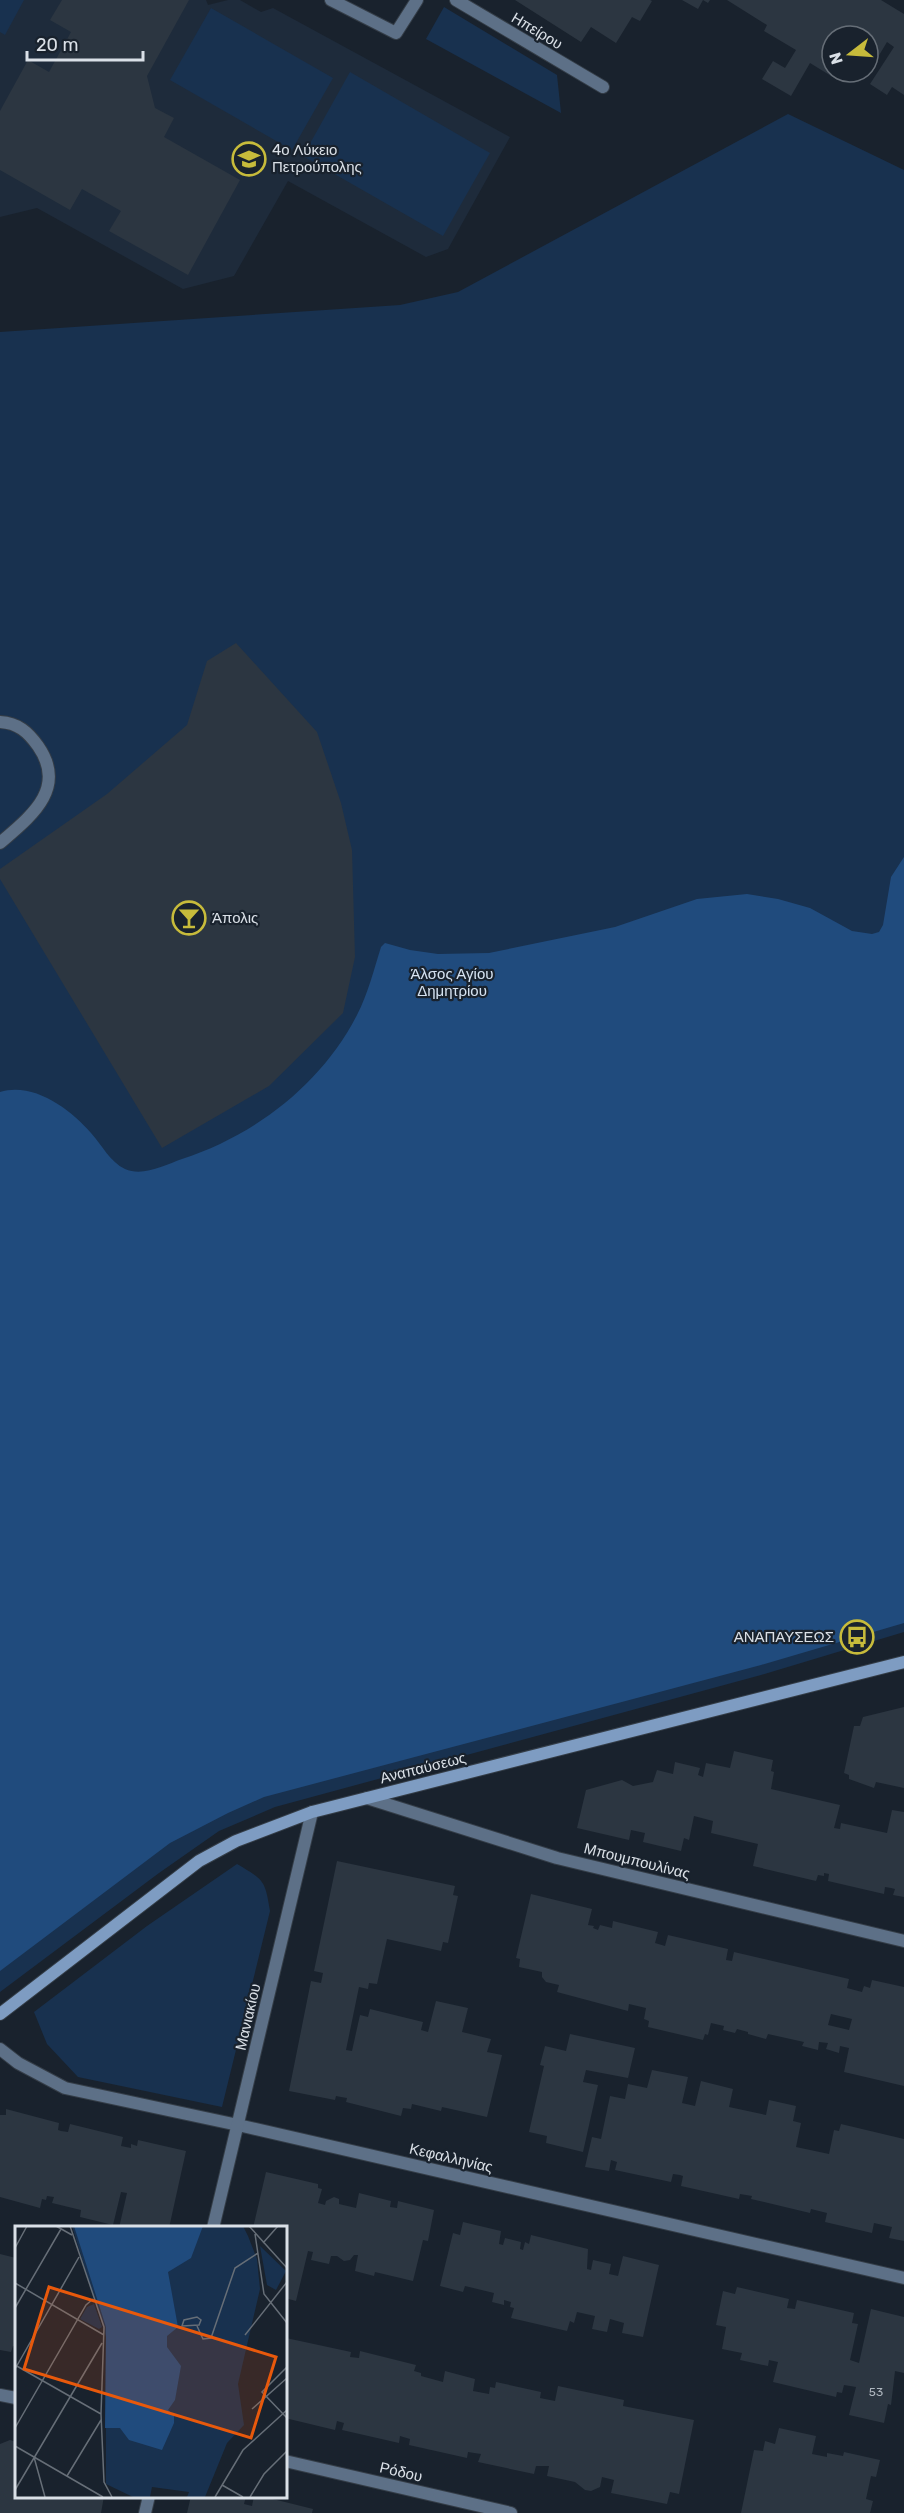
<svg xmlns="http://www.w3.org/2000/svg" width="904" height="2513" font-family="Rubik,sans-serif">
	<rect width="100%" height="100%" fill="#19222d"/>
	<path fill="#1e2b3b" d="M 0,0 L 206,0 L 208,5 L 228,0 L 240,0 L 261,12 L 273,8 L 510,137 L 448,249 L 426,257 L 288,181 L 234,276 L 183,289 L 37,208 L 0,217 Z"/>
	<g fill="#18314f">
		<path d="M 0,0 L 24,0 L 5,35 L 0,32 Z"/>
		<path d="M 444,7 L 557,75 L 561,113 L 426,39 Z"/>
		<path d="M 211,8 L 333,78 L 292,150 L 170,80 Z"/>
		<path d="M 350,72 L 490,153 L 443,236 L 303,156 Z"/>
		<path d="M 788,114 L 904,170 L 904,1632 L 761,1675 L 275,1807 L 219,1831 L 159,1873 L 0,1992 L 0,332 L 400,305 L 458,292 Z"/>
		<path d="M 237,1864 C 264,1880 265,1880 270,1911 L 222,2107 L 78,2077 L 47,2044 L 34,2012 L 147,1926 Z"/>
	</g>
	<path fill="#204b7d" d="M 904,857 L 904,1623 L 761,1665 L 264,1797 L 228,1813 L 170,1843 L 0,1971 L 0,1092 C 34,1082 70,1109 91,1133 C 102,1145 110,1162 125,1169 C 143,1177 165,1165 182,1159 C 255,1135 321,1085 357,1015 C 368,994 374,969 381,947 L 385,943 L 410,950 L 438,954 L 489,953 L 615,927 L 697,899 L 747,894 L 778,899 L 810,908 L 852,931 L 872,934 L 879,932 L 883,925 L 891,877 Z"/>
	<g fill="#2c3641" fill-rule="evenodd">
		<path d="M 62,0 L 189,0 L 147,76 L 155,108 L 174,118 L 164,137 L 240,180 L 188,275 L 109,231 L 121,211 L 82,189 L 70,210 L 0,170 L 0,111 L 28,60 L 49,72 L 71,32 L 50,20 Z"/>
		<path d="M 515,0 L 650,0 L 652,1 L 640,21 L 632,17 L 616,43 L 591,27 L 581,42 Z"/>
		<path d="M 682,0 L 710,0 L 708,3 L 703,0 L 698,9 Z"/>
		<path d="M 727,0 L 881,0 L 904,14 L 904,95 L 892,87 L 887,95 L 870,84 L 894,47 L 887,42 L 878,57 L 872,53 L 868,59 L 868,36 L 832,36 L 832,72 L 841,72 L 836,79 L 810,63 L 791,96 L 762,79 L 773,61 L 785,68 L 796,50 L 764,31 L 767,25 Z"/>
		<path d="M 236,643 L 317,732 L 341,803 L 352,850 L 355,957 L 343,1013 L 269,1086 L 162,1148 L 0,879 L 0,869 L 107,794 L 187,725 L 207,661 Z"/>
		<path d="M 904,1707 L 904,1788 L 876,1782 L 874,1788 L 849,1779 L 849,1775 L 844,1773 L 854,1726 L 860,1726 L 863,1717 Z"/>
		<path d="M 734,1751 L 773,1760 L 771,1771 L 774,1772 L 771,1789 L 840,1805 L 834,1828 L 840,1829 L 841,1823 L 887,1833 L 892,1810 L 904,1812 L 904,1897 L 893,1895 L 895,1889 L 891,1888 L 885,1887 L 884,1894 L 828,1881 L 829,1874 L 824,1873 L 824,1876 L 818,1875 L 816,1881 L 753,1866 L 758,1844 L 711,1833 L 713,1821 L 694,1816 L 689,1840 L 684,1838 L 681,1851 L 643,1842 L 645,1833 L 631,1830 L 629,1840 L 577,1828 L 586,1790 L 622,1780 L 633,1786 L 653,1782 L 657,1770 L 673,1774 L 675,1762 L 700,1768 L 698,1775 L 703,1777 L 706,1763 L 730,1768 Z"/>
		<path d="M 337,1861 L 455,1886 L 453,1895 L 458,1896 L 448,1943 L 443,1942 L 441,1951 L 387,1939 L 377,1984 L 369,1983 L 368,1989 L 359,1987 L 346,2050 L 352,2051 L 360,2015 L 368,2017 L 370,2009 L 423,2022 L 421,2030 L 428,2032 L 436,2001 L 468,2008 L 462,2032 L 491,2039 L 487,2052 L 502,2055 L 487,2117 L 442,2107 L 441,2111 L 412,2104 L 411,2109 L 403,2108 L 401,2116 L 346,2102 L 347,2098 L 341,2097 L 336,2096 L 335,2100 L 289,2091 L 311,1981 L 321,1983 L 323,1973 L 314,1971 Z"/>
		<path d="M 531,1894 L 592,1909 L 588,1925 L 594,1926 L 593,1928 L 598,1930 L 600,1925 L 612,1928 L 613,1921 L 658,1932 L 655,1943 L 665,1946 L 668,1935 L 728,1949 L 726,1960 L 732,1961 L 734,1952 L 849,1979 L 847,1988 L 862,1992 L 864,1986 L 870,1988 L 872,1980 L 904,1987 L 904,2086 L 844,2072 L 849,2048 L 840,2046 L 839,2053 L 826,2049 L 828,2043 L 819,2042 L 818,2050 L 802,2046 L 804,2042 L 768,2034 L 766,2039 L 748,2034 L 748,2032 L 737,2029 L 735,2033 L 723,2030 L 724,2026 L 711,2023 L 708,2035 L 705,2034 L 703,2040 L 648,2027 L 649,2021 L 644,2019 L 646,2008 L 629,2004 L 628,2011 L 557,1992 L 559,1985 L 546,1982 L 542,1977 L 542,1972 L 519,1967 L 520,1959 L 516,1958 ZM 831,2014 L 852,2019 L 849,2030 L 828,2025 Z"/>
		<path d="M 570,2034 L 635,2048 L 628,2078 L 586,2070 L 583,2082 L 598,2085 L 583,2152 L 546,2143 L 547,2136 L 529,2132 L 544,2066 L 540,2065 L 545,2046 L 566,2051 Z"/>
		<path d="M 652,2070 L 688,2077 L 682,2103 L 695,2106 L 701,2081 L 733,2089 L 729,2107 L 766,2115 L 769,2100 L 796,2106 L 793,2121 L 801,2123 L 796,2147 L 829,2154 L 834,2130 L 839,2131 L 841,2124 L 904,2139 L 904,2241 L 889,2238 L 892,2227 L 874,2223 L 872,2233 L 825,2222 L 827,2213 L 811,2209 L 810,2213 L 751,2199 L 752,2196 L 740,2194 L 739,2199 L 681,2186 L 683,2176 L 680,2175 L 673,2174 L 671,2182 L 615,2170 L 617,2162 L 611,2160 L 609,2171 L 585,2167 L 592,2137 L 601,2139 L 610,2096 L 625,2099 L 628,2084 L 647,2088 Z"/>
		<path d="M 6,2109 L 59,2123 L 58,2130 L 61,2131 L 68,2132 L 70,2124 L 123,2137 L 121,2146 L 131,2148 L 131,2144 L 137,2146 L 138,2140 L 186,2151 L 169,2228 L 119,2228 L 127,2193 L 121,2192 L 113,2225 L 80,2217 L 81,2210 L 52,2203 L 54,2197 L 47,2196 L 46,2200 L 42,2199 L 40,2208 L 0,2197 L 0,2115 L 6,2115 Z"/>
		<path d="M 266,2172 L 318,2184 L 318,2188 L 322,2189 L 318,2203 L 325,2205 L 326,2201 L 334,2197 L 339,2199 L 339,2204 L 356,2208 L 359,2193 L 391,2201 L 390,2207 L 397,2208 L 398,2201 L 434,2210 L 428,2241 L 423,2240 L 413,2281 L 375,2272 L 374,2276 L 355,2271 L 358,2255 L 354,2255 L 350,2260 L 344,2261 L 337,2256 L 331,2256 L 329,2264 L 311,2260 L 313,2252 L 308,2251 L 296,2301 L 285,2298 L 285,2228 L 253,2228 Z"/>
		<path d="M 463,2222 L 501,2231 L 499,2244 L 503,2245 L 505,2238 L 521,2242 L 520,2249 L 523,2250 L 525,2242 L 529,2244 L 531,2235 L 588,2249 L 587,2269 L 591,2270 L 593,2260 L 611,2264 L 609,2274 L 618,2276 L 623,2256 L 659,2265 L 643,2337 L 622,2333 L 624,2323 L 610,2319 L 607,2332 L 592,2329 L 595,2316 L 577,2312 L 574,2323 L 570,2321 L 567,2331 L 511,2318 L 514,2308 L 510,2307 L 511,2302 L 504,2300 L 504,2305 L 492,2302 L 494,2293 L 465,2286 L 463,2292 L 440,2286 L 453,2233 L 460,2235 Z"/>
		<path d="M 0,2254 L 16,2258 L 16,2347 L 13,2346 L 11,2352 L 0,2350 Z"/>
		<path d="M 737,2287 L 789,2299 L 787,2308 L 795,2309 L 797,2300 L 854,2313 L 852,2323 L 858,2324 L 850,2360 L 859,2363 L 871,2309 L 904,2317 L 904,2373 L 895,2371 L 891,2405 L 888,2404 L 884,2423 L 849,2415 L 856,2387 L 844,2385 L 842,2393 L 837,2392 L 836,2397 L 773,2382 L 778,2362 L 769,2360 L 768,2366 L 740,2360 L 742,2353 L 722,2349 L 726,2327 L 716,2325 L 723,2291 L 735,2294 Z"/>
		<path d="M 285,2332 L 288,2332 L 286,2338 L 351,2352 L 350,2357 L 359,2358 L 360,2351 L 416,2365 L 414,2371 L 421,2373 L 421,2376 L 443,2382 L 445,2371 L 475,2379 L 473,2391 L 489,2394 L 490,2387 L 495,2388 L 496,2382 L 541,2392 L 540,2398 L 555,2401 L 558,2386 L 624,2400 L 623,2406 L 694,2420 L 679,2494 L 670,2492 L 667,2504 L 611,2493 L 614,2480 L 602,2477 L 600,2487 L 591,2491 L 585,2490 L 575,2482 L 547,2476 L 549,2466 L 536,2466 L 534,2474 L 478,2462 L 481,2454 L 468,2452 L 467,2458 L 409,2445 L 410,2439 L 400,2436 L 399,2443 L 342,2430 L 344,2423 L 337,2421 L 335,2430 L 285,2418 Z"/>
		<path d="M 779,2428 L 816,2436 L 812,2454 L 827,2457 L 827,2453 L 843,2456 L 844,2452 L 880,2460 L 876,2477 L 871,2476 L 866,2499 L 873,2501 L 870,2513 L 741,2513 L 754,2450 L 763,2451 L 765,2441 L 775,2444 Z"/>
		<path d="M 10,2440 L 16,2442 L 16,2496 L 104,2496 L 101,2513 L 0,2513 L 0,2444 Z"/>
		<path d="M 191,2496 L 246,2496 L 244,2504 L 252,2506 L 254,2496 L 261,2496 L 313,2509 L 312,2513 L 187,2513 Z"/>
	</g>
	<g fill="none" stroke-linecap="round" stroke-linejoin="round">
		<g stroke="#343d47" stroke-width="14">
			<path id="lane" d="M 0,722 C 18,723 28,732 38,746 C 68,789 30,817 0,843"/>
		</g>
		<g stroke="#343d47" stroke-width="14">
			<g id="street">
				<path d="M 331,0 L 396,33 L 417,0"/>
				<path d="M 456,0 L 603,87"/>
				<path d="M 367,1798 L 557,1858 L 904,1941"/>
				<path d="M 0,2049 L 18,2063 L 65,2088 L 238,2125 L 904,2278"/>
				<path d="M 213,2228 L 312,1812"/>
				<path d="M 0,2395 L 16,2398"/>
				<path d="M 285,2461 L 511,2513"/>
				<path d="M 145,2513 L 149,2496"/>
			</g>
		</g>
		<g stroke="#343d47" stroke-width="14">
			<path id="secondary" d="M 0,2014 L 199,1861 L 236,1841 L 312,1812 L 904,1662"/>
		</g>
		<use href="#lane" stroke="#5d7087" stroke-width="12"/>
		<use href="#street" stroke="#5d7087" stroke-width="12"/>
		<use href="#secondary" stroke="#7e9cc2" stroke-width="12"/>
	</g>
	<defs>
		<g id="school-ring" transform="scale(1.725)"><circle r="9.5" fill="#19222d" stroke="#c7bb3b" stroke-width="1.5"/><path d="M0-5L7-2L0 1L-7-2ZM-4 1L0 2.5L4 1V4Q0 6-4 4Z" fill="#c7bb3b"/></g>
		<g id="bar-ring" transform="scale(1.725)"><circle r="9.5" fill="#19222d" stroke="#c7bb3b" stroke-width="1.5"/><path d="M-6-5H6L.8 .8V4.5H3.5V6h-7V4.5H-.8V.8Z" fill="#c7bb3b"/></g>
		<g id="bus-ring" transform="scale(1.725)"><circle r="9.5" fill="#19222d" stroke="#c7bb3b" stroke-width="1.5"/><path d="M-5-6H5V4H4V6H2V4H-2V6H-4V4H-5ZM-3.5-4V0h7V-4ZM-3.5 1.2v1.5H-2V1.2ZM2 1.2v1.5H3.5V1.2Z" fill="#c7bb3b"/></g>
	</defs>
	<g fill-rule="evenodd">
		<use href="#school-ring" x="249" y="159"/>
		<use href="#bar-ring" x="189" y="918"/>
		<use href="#bus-ring" x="857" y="1637"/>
	</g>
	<g text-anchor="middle" stroke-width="4.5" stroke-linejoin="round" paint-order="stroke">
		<g font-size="12" fill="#aeb6be">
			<text x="876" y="2396">53</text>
		</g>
		<g font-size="15" fill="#dae0e7" stroke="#19222d">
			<text transform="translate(537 31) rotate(31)" y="5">Ηπείρου</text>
			<text transform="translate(423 1768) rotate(-14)" y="5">Αναπαύσεως</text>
			<text transform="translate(637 1861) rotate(14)" y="5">Μπουμπουλίνας</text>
			<text transform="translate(248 2017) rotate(-77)" y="5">Μανιακίου</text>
			<text transform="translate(451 2158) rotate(13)" y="5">Κεφαλληνίας</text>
			<text transform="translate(401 2472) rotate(13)" y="5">Ρόδου</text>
		</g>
		<g font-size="15" fill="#dae0e7" stroke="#19222d" text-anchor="start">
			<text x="272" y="155">4ο Λύκειο<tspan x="272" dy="17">Πετρούπολης</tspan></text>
			<text x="212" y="923">Άπολις</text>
			<text x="834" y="1642" text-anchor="end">ΑΝΑΠΑΥΣΕΩΣ</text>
		</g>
		<g font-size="15" fill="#d6e3f2" stroke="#19222d">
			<text x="452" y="979">Άλσος Αγίου<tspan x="452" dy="17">Δημητρίου</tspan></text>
		</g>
	</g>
	<g transform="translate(15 2226)">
		<rect width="272" height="272" fill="#19222d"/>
		<path d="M 57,0 L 228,0 L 233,10 L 242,33 L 245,63 L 223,158 L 229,199 L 212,217 L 190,271 L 172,271 L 174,266 L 137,261 L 135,271 L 118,271 L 91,258 L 91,111 ZM 245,20 L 271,45 L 261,64 L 252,59 ZM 79,78 L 87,101 L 84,103 L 65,93 L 72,81 Z" fill="#18314f"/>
		<path d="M 59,0 L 188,0 L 176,32 L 153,46 L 163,101 L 152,110 L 152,121 L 166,140 L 160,174 L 153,184 L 159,189 L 159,197 L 147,224 L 114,214 L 105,202 L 90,202 L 91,101 Z" fill="#204b7d"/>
		<path fill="none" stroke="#666e77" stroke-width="1.5" d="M 41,0 L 57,9M 55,0 L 89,101 L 86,188 L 89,256 L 97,271M 234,0 L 272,42M 240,8 L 249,68 L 272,97M 248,17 L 263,0M 0,22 L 12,0M 0,57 L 89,109M 0,82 L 46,3M 182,91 L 186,94 L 184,99 L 167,100 L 169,94 ZM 182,100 L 188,113 L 196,112 L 220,42 L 243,27M 230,109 L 272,56M 0,139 L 86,188M 272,141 L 247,166 L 272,192M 0,143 L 64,31M 237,183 L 272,152M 0,202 L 71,79 L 78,73M 0,220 L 88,271M 19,231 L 30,271M 52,250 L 86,194M 207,259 L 228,271M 0,264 L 87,117M 200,271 L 228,224 L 272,184M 235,271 L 249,248 L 272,225"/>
		<path fill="#e8590c" fill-opacity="0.15" stroke="#e8590c" stroke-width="3" d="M 34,61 L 261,131 L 236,212 L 9,143 Z"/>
		<rect width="272" height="272" fill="none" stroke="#dae0e7" stroke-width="3"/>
	</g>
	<g transform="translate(850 54) rotate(253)"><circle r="28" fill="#19222d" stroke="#666e77" stroke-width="1.5"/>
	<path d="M0-4.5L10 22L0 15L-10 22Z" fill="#c7bb3b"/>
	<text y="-9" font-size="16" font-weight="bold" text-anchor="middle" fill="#dae0e7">N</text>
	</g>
	<path d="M27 51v9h116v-9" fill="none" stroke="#dae0e7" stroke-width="3"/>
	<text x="36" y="51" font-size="18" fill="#dae0e7" stroke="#19222d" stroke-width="4.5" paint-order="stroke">20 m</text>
</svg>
